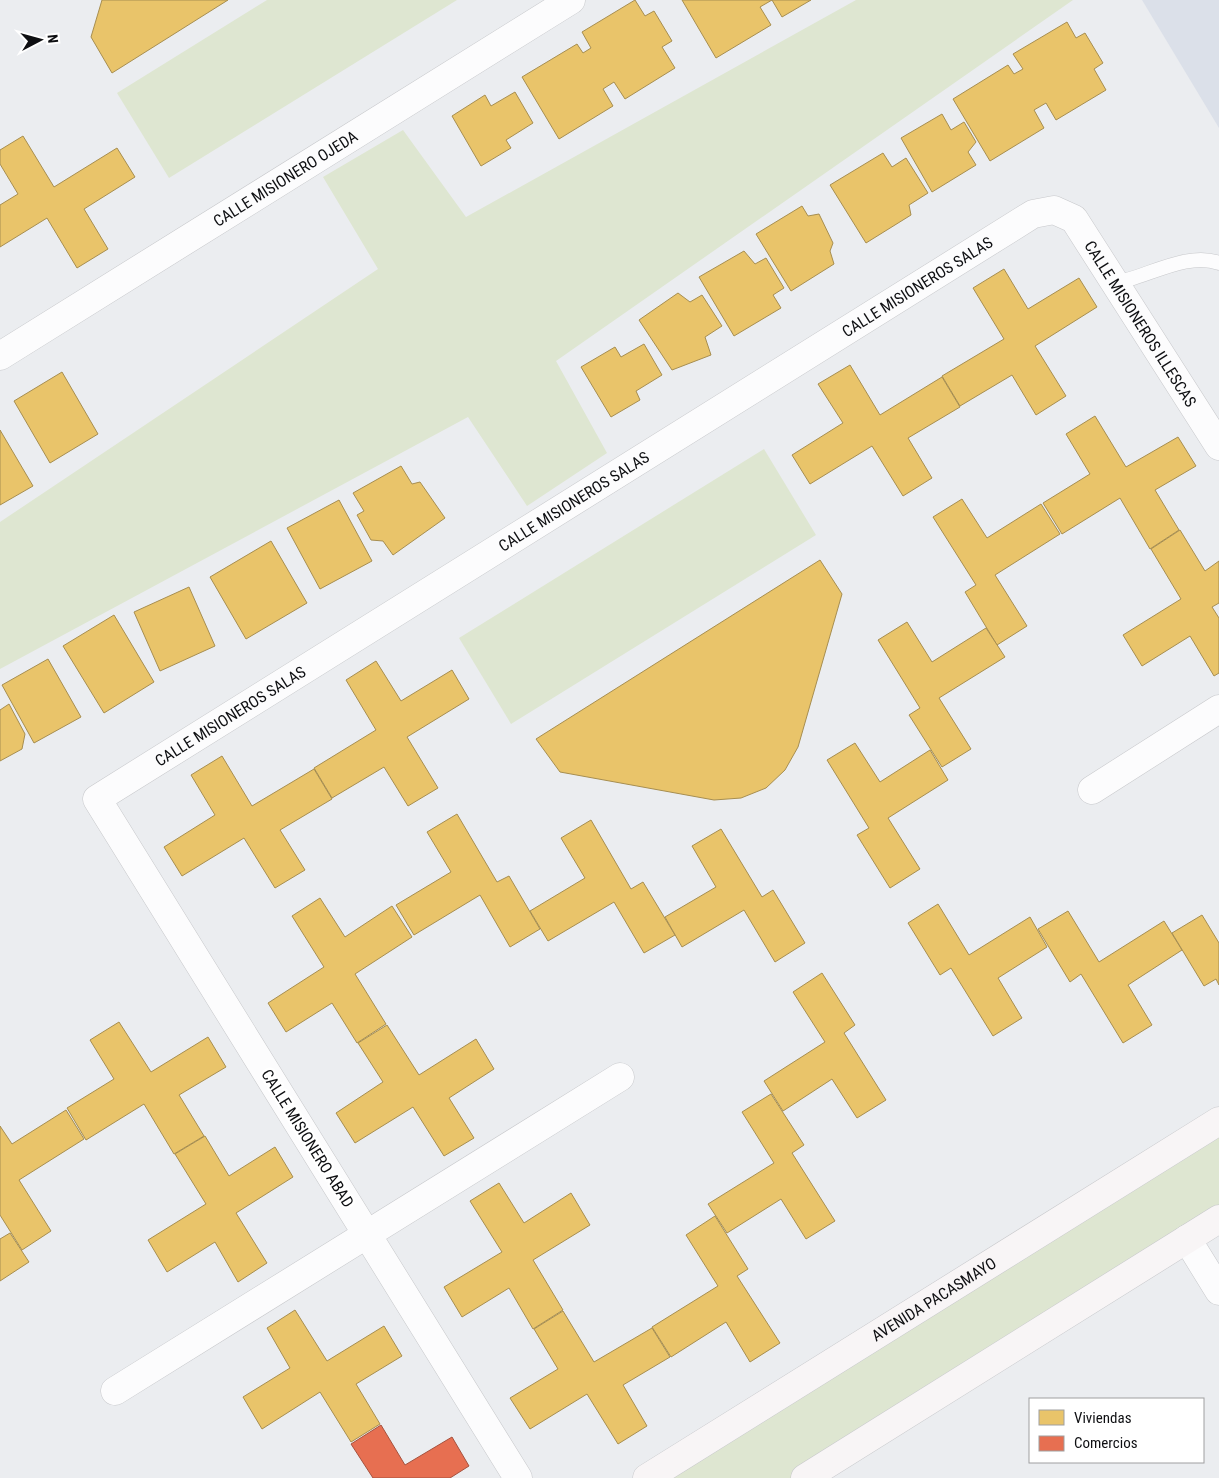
<svg xmlns="http://www.w3.org/2000/svg" width="1219" height="1478" font-family="'Roboto Condensed',sans-serif">
	<rect width="100%" height="100%" fill="#ebedf0"/>
	<path fill="#dbe0e9" d="M 1142,0 L 1219,0 L 1219,128 Z"/>
	<g fill="#dee6d1">
		<path d="M 267,0 L 457,0 L 169,178 L 117,93 Z"/>
		<path d="M 856,0 L 1073,0 L 556,361 L 607,453 L 527,506 L 468,417 L 0,669 L 0,522 L 378,269 L 323,177 L 403,130 L 466,217 Z"/>
		<path d="M 764,449 L 816,535 L 511,724 L 459,638 Z"/>
		<path d="M 1219,1121 L 1219,1218 L 805,1478 L 646,1478 Z"/>
	</g>
	<g fill="#e9c46a" stroke="#a78e50">
		<path d="M 102,0 L 228,0 L 112,73 L 91,37 Z"/>
		<path d="M 635,0 L 645,16 L 654,11 L 672,41 L 662,47 L 675,68 L 625,99 L 614,82 L 603,89 L 613,106 L 559,139 L 522,77 L 577,44 L 583,53 L 591,48 L 582,32 Z"/>
		<path d="M 682,0 L 811,0 L 782,17 L 772,0 L 760,7 L 771,25 L 716,58 Z"/>
		<path d="M 1067,22 L 1076,38 L 1085,33 L 1103,63 L 1094,69 L 1106,90 L 1056,120 L 1046,103 L 1034,110 L 1044,128 L 990,161 L 953,99 L 1008,65 L 1014,74 L 1023,69 L 1013,54 Z"/>
		<path d="M 515,92 L 533,123 L 506,140 L 511,148 L 481,166 L 452,116 L 485,95 L 491,106 Z"/>
		<path d="M 942,114 L 951,130 L 964,122 L 976,142 L 968,152 L 976,165 L 932,192 L 901,138 Z"/>
		<path d="M 23,136 L 54,187 L 117,148 L 135,177 L 84,209 L 108,249 L 77,268 L 47,218 L 0,247 L 0,205 L 18,194 L 0,164 L 0,150 Z"/>
		<path d="M 883,153 L 892,167 L 906,158 L 928,193 L 909,205 L 911,215 L 866,243 L 830,185 Z"/>
		<path d="M 802,206 L 808,216 L 819,214 L 833,243 L 830,251 L 834,264 L 791,291 L 756,234 Z"/>
		<path d="M 744,251 L 755,264 L 766,258 L 784,288 L 773,295 L 781,308 L 734,336 L 699,277 Z"/>
		<path d="M 1004,269 L 1028,309 L 1079,278 L 1097,307 L 1035,346 L 1066,396 L 1036,415 L 1012,375 L 960,406 L 942,376 L 1004,339 L 973,288 Z"/>
		<path d="M 678,293 L 690,302 L 702,295 L 722,326 L 705,337 L 711,355 L 672,370 L 639,320 Z"/>
		<path d="M 644,344 L 662,375 L 636,391 L 640,400 L 611,417 L 581,367 L 615,347 L 621,357 Z"/>
		<path d="M 850,365 L 880,415 L 942,377 L 960,407 L 908,438 L 932,478 L 903,496 L 872,446 L 810,484 L 792,455 L 843,423 L 818,384 Z"/>
		<path d="M 62,372 L 98,434 L 50,463 L 14,401 Z"/>
		<path d="M 1095,416 L 1126,467 L 1178,437 L 1196,466 L 1155,490 L 1179,530 L 1150,549 L 1120,498 L 1062,534 L 1043,503 L 1090,474 L 1066,434 Z"/>
		<path d="M 0,430 L 33,486 L 0,505 Z"/>
		<path d="M 401,466 L 412,484 L 420,482 L 445,518 L 393,555 L 383,541 L 371,540 L 357,515 L 364,511 L 353,493 Z"/>
		<path d="M 962,499 L 987,538 L 1041,504 L 1060,534 L 995,575 L 1027,626 L 997,645 L 965,592 L 976,585 L 933,517 Z"/>
		<path d="M 339,500 L 372,561 L 320,589 L 287,528 Z"/>
		<path d="M 1180,530 L 1205,571 L 1219,561 L 1219,603 L 1212,607 L 1219,618 L 1219,673 L 1214,676 L 1190,636 L 1142,666 L 1123,635 L 1181,599 L 1151,549 Z"/>
		<path d="M 271,541 L 307,603 L 246,639 L 210,577 Z"/>
		<path d="M 820,560 L 842,594 L 798,747 L 785,770 L 766,788 L 741,798 L 714,800 L 560,772 L 536,739 Z"/>
		<path d="M 189,587 L 215,646 L 160,671 L 134,612 Z"/>
		<path d="M 114,615 L 154,682 L 104,713 L 63,646 Z"/>
		<path d="M 907,622 L 932,662 L 986,628 L 1005,657 L 939,698 L 971,749 L 942,767 L 909,715 L 920,708 L 878,640 Z"/>
		<path d="M 48,659 L 81,717 L 34,743 L 2,685 Z"/>
		<path d="M 376,661 L 401,701 L 452,670 L 469,699 L 407,737 L 438,788 L 408,806 L 384,767 L 332,798 L 314,768 L 376,730 L 346,680 Z"/>
		<path d="M 9,704 L 25,734 L 22,749 L 0,761 L 0,710 Z"/>
		<path d="M 855,743 L 880,782 L 930,750 L 948,780 L 888,818 L 920,869 L 890,888 L 857,835 L 869,828 L 827,760 Z"/>
		<path d="M 222,756 L 252,806 L 314,769 L 332,799 L 280,830 L 305,870 L 275,888 L 244,838 L 182,876 L 164,847 L 215,815 L 191,775 Z"/>
		<path d="M 457,814 L 497,882 L 509,876 L 540,929 L 510,947 L 480,895 L 414,935 L 396,905 L 451,872 L 427,832 Z"/>
		<path d="M 591,820 L 631,889 L 643,882 L 675,935 L 644,953 L 614,902 L 548,941 L 530,911 L 585,878 L 561,838 Z"/>
		<path d="M 721,829 L 762,897 L 773,890 L 805,943 L 775,962 L 744,910 L 682,947 L 665,917 L 716,887 L 692,846 Z"/>
		<path d="M 320,898 L 345,937 L 392,906 L 412,937 L 355,974 L 386,1024 L 357,1043 L 332,1003 L 286,1032 L 268,1003 L 324,967 L 292,916 Z"/>
		<path d="M 938,904 L 969,955 L 1030,917 L 1047,947 L 998,978 L 1022,1018 L 993,1036 L 951,968 L 940,975 L 908,923 Z"/>
		<path d="M 1068,911 L 1099,962 L 1164,921 L 1182,950 L 1128,985 L 1152,1025 L 1123,1043 L 1081,974 L 1070,982 L 1038,929 Z"/>
		<path d="M 1202,915 L 1219,943 L 1219,985 L 1216,979 L 1204,986 L 1172,933 Z"/>
		<path d="M 822,973 L 855,1025 L 844,1033 L 886,1100 L 857,1118 L 832,1079 L 783,1111 L 764,1081 L 825,1042 L 793,992 Z"/>
		<path d="M 119,1022 L 151,1072 L 208,1037 L 226,1067 L 179,1095 L 204,1136 L 174,1154 L 144,1104 L 86,1140 L 67,1108 L 114,1079 L 90,1040 Z"/>
		<path d="M 387,1025 L 419,1075 L 476,1039 L 494,1069 L 449,1098 L 474,1138 L 444,1156 L 413,1107 L 355,1143 L 336,1113 L 383,1082 L 358,1043 Z"/>
		<path d="M 771,1094 L 804,1145 L 792,1153 L 835,1221 L 806,1239 L 781,1199 L 727,1233 L 708,1204 L 774,1163 L 742,1112 Z"/>
		<path d="M 66,1110 L 84,1139 L 19,1180 L 51,1231 L 22,1250 L 0,1215 L 0,1126 L 12,1144 Z"/>
		<path d="M 205,1136 L 229,1176 L 275,1147 L 293,1177 L 236,1213 L 267,1263 L 238,1282 L 215,1242 L 167,1272 L 148,1240 L 206,1204 L 175,1154 Z"/>
		<path d="M 499,1183 L 524,1223 L 571,1193 L 590,1225 L 533,1260 L 563,1310 L 533,1329 L 509,1288 L 462,1317 L 444,1287 L 502,1252 L 470,1201 Z"/>
		<path d="M 715,1216 L 748,1269 L 737,1276 L 780,1343 L 750,1362 L 726,1322 L 671,1357 L 652,1327 L 718,1286 L 686,1235 Z"/>
		<path d="M 10,1233 L 29,1262 L 0,1281 L 0,1239 Z"/>
		<path d="M 295,1310 L 327,1361 L 384,1326 L 402,1356 L 356,1384 L 380,1424 L 351,1442 L 320,1392 L 262,1429 L 243,1397 L 290,1368 L 267,1328 Z"/>
		<path d="M 563,1311 L 594,1362 L 652,1328 L 670,1357 L 623,1385 L 647,1426 L 618,1444 L 587,1394 L 530,1429 L 510,1398 L 558,1369 L 534,1329 Z"/>
	</g>
	<path fill="#e76f51" stroke="#a6523e" d="M 381,1425 L 405,1465 L 452,1437 L 469,1466 L 450,1478 L 373,1478 L 351,1444 Z"/>
	<g fill="none" stroke-linecap="round" stroke-linejoin="round">
		<g stroke="#c7c8cb" stroke-width="15">
			<path id="service" d="M 1115,283 C 1147,277 1188,251 1219,263"/>
		</g>
		<g stroke="#c7c8cb" stroke-width="29">
			<g id="minor">
				<path id="s1" d="M 0,356 L 571,0"/>
				<path d="M 1092,790 L 1219,709"/>
				<path d="M 1187,1239 L 1219,1291"/>
				<path d="M 115,1391 L 620,1077"/>
				<path id="s2" d="M 518,1478 L 97,799 L 1033,214 L 1054,210 L 1074,219 L 1219,446"/>
			</g>
		</g>
		<g stroke="#c7c8cb" stroke-width="29">
			<g id="secondary">
				<path id="s3" d="M 647,1478 L 1219,1121"/>
				<path d="M 805,1478 L 1219,1219"/>
			</g>
		</g>
		<use href="#service" stroke="#fcfcfd" stroke-width="14"/>
		<use href="#minor" stroke="#fcfcfd" stroke-width="28"/>
		<use href="#secondary" stroke="#f8f5f6" stroke-width="28"/>
	</g>
	<g text-anchor="middle" stroke-width="5" stroke-linejoin="round" paint-order="stroke">
		<g font-size="16" fill="#0e0f12" stroke="#fff">
			<text dy="6" stroke="none"><textPath href="#s1" startOffset="336">CALLE MISIONERO OJEDA</textPath></text>
			<text dy="6" stroke="none"><textPath href="#s2" startOffset="1766">CALLE MISIONEROS SALAS</textPath></text>
			<text dy="6" stroke="none"><textPath href="#s2" startOffset="2070">CALLE MISIONEROS ILLESCAS</textPath></text>
			<text dy="6" stroke="none"><textPath href="#s2" startOffset="1361">CALLE MISIONEROS SALAS</textPath></text>
			<text dy="6" stroke="none"><textPath href="#s2" startOffset="956">CALLE MISIONEROS SALAS</textPath></text>
			<text transform="translate(308 1138) rotate(58)" y="6">CALLE MISIONERO ABAD</text>
			<text dy="6" stroke="none"><textPath href="#s3" startOffset="338">AVENIDA PACASMAYO</textPath></text>
		</g>
	</g>
	<rect x="1029" y="1398" width="175" height="65" fill="#ffffff" stroke="#9f9fa0"/>
	<rect x="1039" y="1410" width="25" height="15" fill="#e9c46a" stroke="#9f9fa0"/>
	<text x="1074" y="1423" font-size="15" fill="#0e0f12">Viviendas</text>
	<rect x="1039" y="1436" width="25" height="15" fill="#e76f51" stroke="#9f9fa0"/>
	<text x="1074" y="1448" font-size="15" fill="#0e0f12">Comercios</text>
	<g transform="translate(40 40) rotate(84)" stroke="#ffffff" stroke-width="4" paint-order="stroke">
	<path d="M0-4L9 19L0 12L-9 19Z" fill="#0e0f12"/>
	<text y="-8" font-size="14" font-weight="bold" text-anchor="middle" fill="#0e0f12">N</text>
	</g>
</svg>
